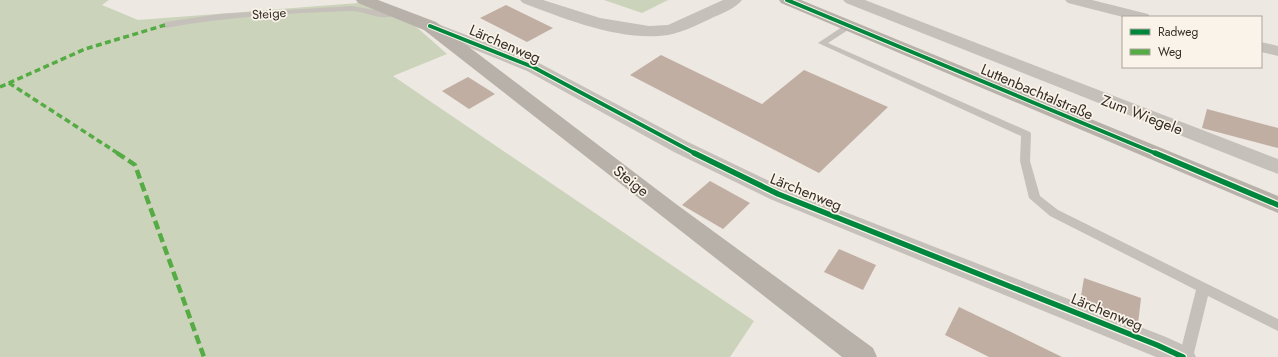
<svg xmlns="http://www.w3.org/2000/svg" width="1278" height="357" font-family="Jost,sans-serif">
	<rect width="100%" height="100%" fill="#ede8e1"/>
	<g fill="#ccd3bb">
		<path d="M 0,0 L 109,0 L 102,5 L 138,20 L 358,3 L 412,23 L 447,54 L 393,76 L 754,321 L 730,357 L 0,357 Z"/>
		<path d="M 604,0 L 668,0 L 642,13 Z"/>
	</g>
	<g fill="#c0aea3">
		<path d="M 506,5 L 553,28 L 527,42 L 480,18 Z"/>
		<path d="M 661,55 L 762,104 L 804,70 L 888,107 L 819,173 L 630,75 Z"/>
		<path d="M 468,77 L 495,94 L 469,109 L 442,91 Z"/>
		<path d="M 1207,109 L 1278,128 L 1278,148 L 1202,128 Z"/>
		<path d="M 710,181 L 750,203 L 723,229 L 682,205 Z"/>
		<path d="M 839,249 L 876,265 L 863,290 L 824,272 Z"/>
		<path d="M 1084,278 L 1141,298 L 1138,324 L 1080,302 Z"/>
		<path d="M 959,307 L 1011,332 L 1062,357 L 989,357 L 945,335 Z"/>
	</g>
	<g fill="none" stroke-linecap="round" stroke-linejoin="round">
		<g fill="#c6c0ba" fill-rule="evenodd">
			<path d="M 352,6 L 386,12 L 395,10 L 399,12 C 386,25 365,10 350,11 C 288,13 226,17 165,28 L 161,25 L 165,22 L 220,14 Z"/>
			<path d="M 848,23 L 852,26 L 851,28 L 828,43 L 1030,132 L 1031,134 L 1030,161 L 1040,196 L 1058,210 L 1278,319 L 1278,331 L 1208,296 L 1193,357 L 1179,357 L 1196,290 L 1050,216 L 1029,198 L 1020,161 L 1021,136 L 818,43 Z"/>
		</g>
		<g fill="#c6c0ba" fill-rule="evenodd">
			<path d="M 520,0 L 543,0 L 600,18 L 649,26 L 668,25 L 723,0 L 742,0 C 735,9 720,14 710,19 C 697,25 683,32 668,35 C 622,42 565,19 523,3 Z"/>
			<path d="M 843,0 L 865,0 L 1278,159 L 1278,174 L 846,3 Z"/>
			<path d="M 1065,0 L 1092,0 L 1148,14 L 1150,17 L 1123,17 L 1068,3 Z"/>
			<path d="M 430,21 L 539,63 L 688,142 L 786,189 L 1166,337 L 1192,349 L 1196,357 L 1156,357 L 770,199 L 674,152 L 527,71 L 424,29 L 422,26 L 424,23 Z"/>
			<path d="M 1261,42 L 1278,46 L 1278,56 L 1261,52 Z"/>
		</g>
		<g fill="#b7b1aa" fill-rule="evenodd">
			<path d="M 356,0 L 378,0 L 436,22 L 676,204 L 873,348 L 877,357 L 842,357 L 424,30 L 358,3 Z"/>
			<path d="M 779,0 L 801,0 L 1278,196 L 1278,213 L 781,3 Z"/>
		</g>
		<g stroke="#55ab44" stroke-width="3.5" stroke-dasharray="6 3.5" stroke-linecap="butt">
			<path d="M 9,83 L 119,154"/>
			<path d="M 0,87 L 85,49 L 165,25"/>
		</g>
		<path stroke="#55ab44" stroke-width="4.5" stroke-dasharray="9 4.5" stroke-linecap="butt" d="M 117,153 L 135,165 L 204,357"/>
		<g stroke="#f9f3e9" stroke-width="6">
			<g id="cycleway-far1">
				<path d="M 787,0 L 1157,154"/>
				<path d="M 430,26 L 533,67 L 696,154"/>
			</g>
		</g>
		<g stroke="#f9f3e9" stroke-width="8">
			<g id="cycleway">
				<path d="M 694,153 L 778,194 L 1157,345 L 1183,357"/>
				<path d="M 1155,153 L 1278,205"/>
			</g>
		</g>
		<use href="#cycleway-far1" stroke="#00873e" stroke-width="4"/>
		<use href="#cycleway" stroke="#00873e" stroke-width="5.5"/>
	</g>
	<g text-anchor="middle" stroke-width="3.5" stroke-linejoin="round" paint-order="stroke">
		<g font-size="13" fill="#372e28" stroke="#f9f3e9">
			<text transform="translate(269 13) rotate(-4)" y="5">Steige</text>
		</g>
		<g font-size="15" fill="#372e28" stroke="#f9f3e9">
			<text transform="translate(505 44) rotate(23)" y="5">Lärchenweg</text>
			<text transform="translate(1037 92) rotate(23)" y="5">Luttenbachtalstraße</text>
			<text transform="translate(1142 115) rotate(21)" y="5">Zum Wiegele</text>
			<text transform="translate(631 181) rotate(38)" y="5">Steige</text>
			<text transform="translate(806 192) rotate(22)" y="5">Lärchenweg</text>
			<text transform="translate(1107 312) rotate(22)" y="5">Lärchenweg</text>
		</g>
	</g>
	<rect x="1122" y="16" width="140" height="52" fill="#f9f3e9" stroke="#aba49c"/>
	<rect x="1130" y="29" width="20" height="6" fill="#00873e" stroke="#aba49c"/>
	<text x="1158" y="36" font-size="12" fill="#372e28">Radweg</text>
	<rect x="1130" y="49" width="20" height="6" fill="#55ab44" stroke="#aba49c"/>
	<text x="1158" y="56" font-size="12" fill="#372e28">Weg</text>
</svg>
